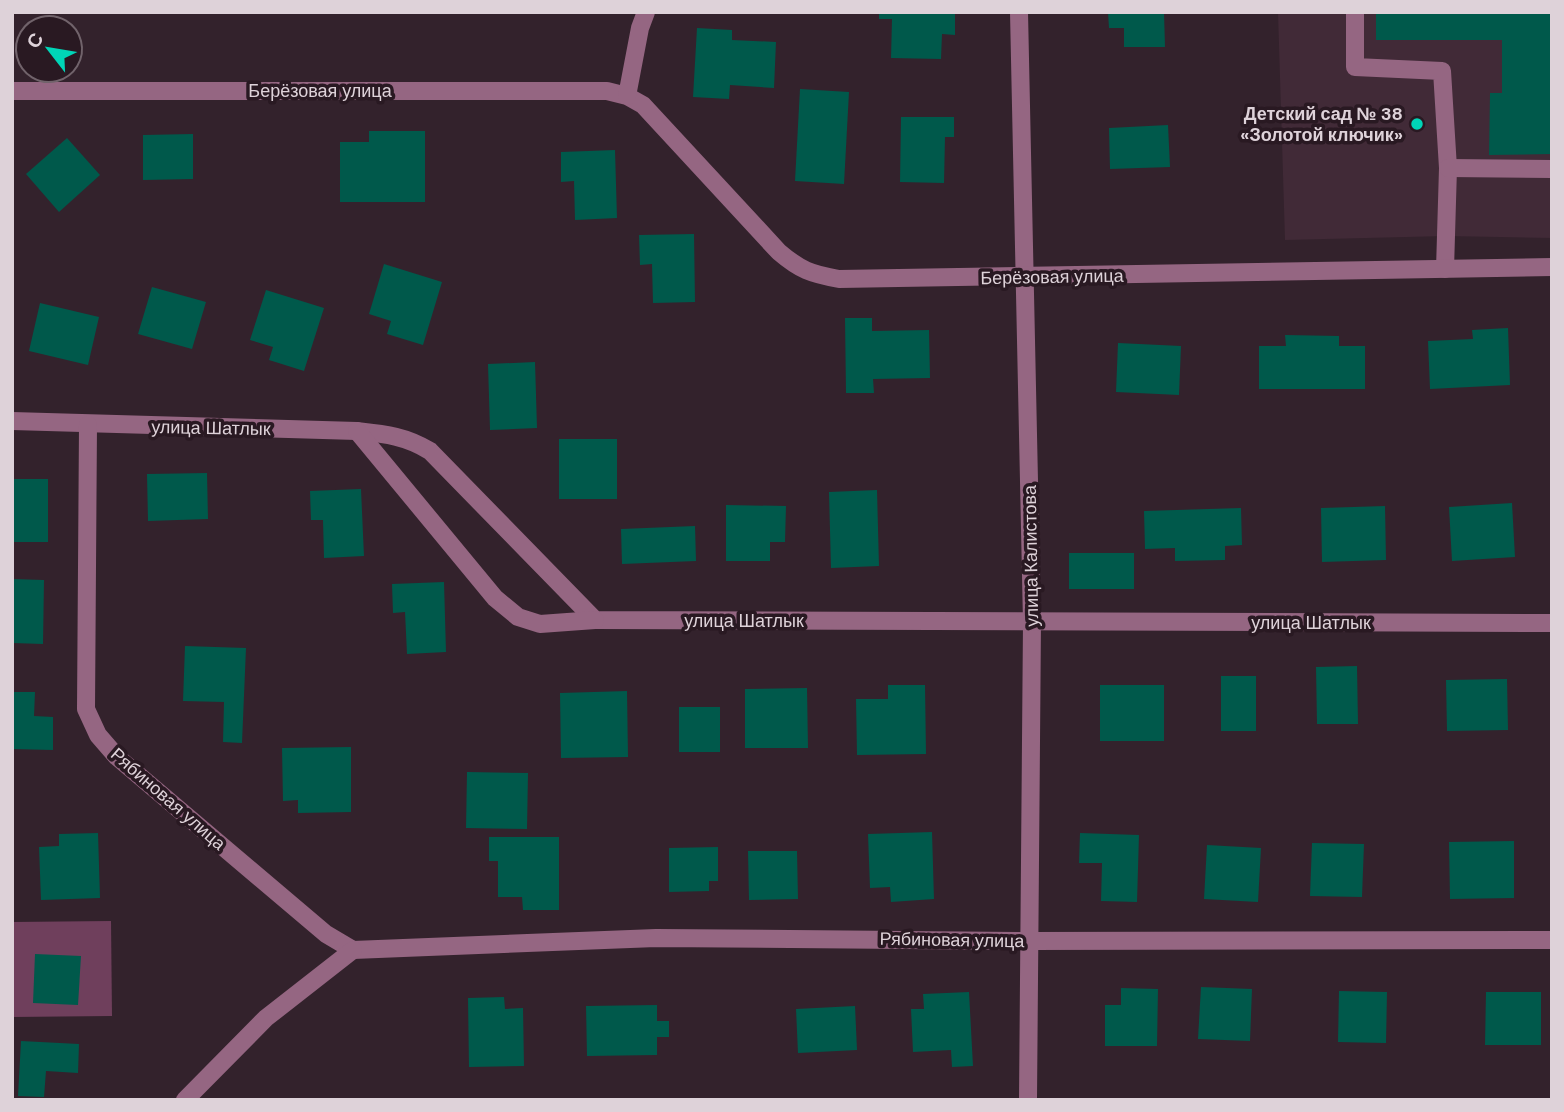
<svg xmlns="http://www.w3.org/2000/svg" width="1564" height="1112" font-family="'DM Sans',sans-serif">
	<rect width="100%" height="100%" fill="#33222c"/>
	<path fill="#412a37" d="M 1278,12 L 1552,12 L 1552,238 L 1446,236 L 1285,240 Z"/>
	<path fill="#6f3f5c" d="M 111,921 L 112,1016 L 12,1017 L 12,922 Z"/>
	<g fill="#00594b">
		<path d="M 879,12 L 955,12 L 955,35 L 942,34 L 941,59 L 891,58 L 892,19 L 879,19 Z"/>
		<path d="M 1108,12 L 1164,12 L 1165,47 L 1124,47 L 1124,28 L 1109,28 Z"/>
		<path d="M 1376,12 L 1552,12 L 1552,154 L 1489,155 L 1490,93 L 1502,93 L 1502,40 L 1376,40 Z"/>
		<path d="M 697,28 L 732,30 L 732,40 L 776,42 L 774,88 L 730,85 L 729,99 L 693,97 Z"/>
		<path d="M 800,89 L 849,92 L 844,184 L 795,181 Z"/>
		<path d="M 901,117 L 954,117 L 954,137 L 945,137 L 944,183 L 900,182 Z"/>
		<path d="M 1168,125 L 1170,167 L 1110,169 L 1109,128 Z"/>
		<path d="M 369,131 L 425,131 L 425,202 L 340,202 L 340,142 L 369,142 Z"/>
		<path d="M 193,134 L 193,179 L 143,180 L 143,135 Z"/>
		<path d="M 67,138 L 100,175 L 59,212 L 26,174 Z"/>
		<path d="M 615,150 L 617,218 L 575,220 L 574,181 L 561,182 L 561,152 Z"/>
		<path d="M 694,234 L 695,302 L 653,303 L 652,264 L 640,265 L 639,235 Z"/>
		<path d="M 384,264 L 442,282 L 423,345 L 387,334 L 391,321 L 369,314 Z"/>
		<path d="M 152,287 L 206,302 L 192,349 L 138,334 Z"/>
		<path d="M 266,290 L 324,308 L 304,371 L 269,360 L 273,347 L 250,340 Z"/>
		<path d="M 40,303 L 99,317 L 88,365 L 29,351 Z"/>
		<path d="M 845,318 L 872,318 L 872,331 L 929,330 L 930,378 L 873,379 L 874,393 L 846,393 Z"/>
		<path d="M 1508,328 L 1510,385 L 1430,389 L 1428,341 L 1473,339 L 1472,330 Z"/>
		<path d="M 1285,335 L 1339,336 L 1339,346 L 1365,346 L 1365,389 L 1259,389 L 1259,346 L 1286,346 Z"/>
		<path d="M 1118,343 L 1181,346 L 1179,395 L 1116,392 Z"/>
		<path d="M 535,362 L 537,428 L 490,430 L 488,364 Z"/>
		<rect x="559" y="439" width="58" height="60"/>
		<path d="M 207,473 L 208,519 L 148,521 L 147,474 Z"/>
		<rect x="12" y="479" width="36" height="63"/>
		<path d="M 361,489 L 364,556 L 324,558 L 323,520 L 311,520 L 310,491 Z"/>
		<path d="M 877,490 L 879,566 L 831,568 L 829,492 Z"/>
		<path d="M 1512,503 L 1515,557 L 1452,561 L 1449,507 Z"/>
		<path d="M 726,505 L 786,506 L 785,542 L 770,542 L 770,561 L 726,561 Z"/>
		<path d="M 1385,506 L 1386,560 L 1322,562 L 1321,508 Z"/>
		<path d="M 1241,508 L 1242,545 L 1225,546 L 1225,560 L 1175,561 L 1175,548 L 1145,549 L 1144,511 Z"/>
		<path d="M 695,526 L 696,561 L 622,564 L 621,529 Z"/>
		<rect x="1069" y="553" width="65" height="36"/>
		<path d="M 12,579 L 44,580 L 43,644 L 12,643 Z"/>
		<path d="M 444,582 L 446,652 L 407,654 L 405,612 L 393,613 L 392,584 Z"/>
		<path d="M 185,646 L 246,648 L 242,743 L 223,742 L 224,702 L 183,701 Z"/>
		<path d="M 1357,666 L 1358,724 L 1317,724 L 1316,667 Z"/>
		<rect x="1221" y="676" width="35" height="55"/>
		<path d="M 1507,679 L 1508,730 L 1447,731 L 1446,680 Z"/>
		<path d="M 888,685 L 925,685 L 926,754 L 857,755 L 856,699 L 888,699 Z"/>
		<rect x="1100" y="685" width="64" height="56"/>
		<path d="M 807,688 L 808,748 L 745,748 L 745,689 Z"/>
		<path d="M 627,691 L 628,757 L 561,758 L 560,693 Z"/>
		<path d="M 12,692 L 35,692 L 34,716 L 53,717 L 53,750 L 12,749 Z"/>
		<rect x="679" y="707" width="41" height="45"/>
		<path d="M 351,747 L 351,812 L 298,813 L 298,800 L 283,801 L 282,748 Z"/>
		<path d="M 467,772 L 528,773 L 527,829 L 466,828 Z"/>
		<path d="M 932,832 L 934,899 L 891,902 L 890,887 L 870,888 L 868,834 Z"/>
		<path d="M 98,833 L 100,898 L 41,900 L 39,847 L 59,846 L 59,834 Z"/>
		<path d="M 1080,833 L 1139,835 L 1137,902 L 1101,901 L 1102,863 L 1079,863 Z"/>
		<path d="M 489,837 L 559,837 L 559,910 L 523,910 L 522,897 L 498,897 L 498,861 L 489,861 Z"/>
		<path d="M 1514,841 L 1514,898 L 1450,899 L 1449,842 Z"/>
		<path d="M 1312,843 L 1364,844 L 1362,897 L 1310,896 Z"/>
		<path d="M 1207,845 L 1261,848 L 1258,902 L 1204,899 Z"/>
		<path d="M 718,847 L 718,881 L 709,881 L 709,891 L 669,892 L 669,848 Z"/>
		<path d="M 748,851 L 797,851 L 798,899 L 749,900 Z"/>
		<path d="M 35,954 L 81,956 L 78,1005 L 33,1003 Z"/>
		<path d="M 1201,987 L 1252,989 L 1250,1041 L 1198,1039 Z"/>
		<path d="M 1121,988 L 1158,989 L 1157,1046 L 1105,1046 L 1105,1005 L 1121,1005 Z"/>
		<path d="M 1339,991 L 1387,992 L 1386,1043 L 1338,1042 Z"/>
		<path d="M 969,992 L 973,1066 L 952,1067 L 951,1050 L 913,1052 L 911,1009 L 924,1009 L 923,994 Z"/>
		<path d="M 1486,992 L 1541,992 L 1541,1045 L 1485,1045 Z"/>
		<path d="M 504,997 L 505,1009 L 523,1008 L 524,1066 L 469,1067 L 468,998 Z"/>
		<path d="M 657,1005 L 657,1021 L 669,1021 L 669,1037 L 657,1037 L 657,1055 L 587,1056 L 586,1006 Z"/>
		<path d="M 855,1006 L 857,1050 L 798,1053 L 796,1009 Z"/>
		<path d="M 21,1041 L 79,1044 L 78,1073 L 46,1071 L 44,1097 L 18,1096 Z"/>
	</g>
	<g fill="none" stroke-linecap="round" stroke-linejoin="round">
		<g stroke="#956682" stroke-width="18">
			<path d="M 1019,12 L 1032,622 L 1028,1100"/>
			<path d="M 1355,12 L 1355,67 L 1442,71 L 1448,168 L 1445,269"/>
			<path d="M 12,91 L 607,91 L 627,96 L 643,105 L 779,252 C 800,270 811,274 839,279 L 1552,267"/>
			<path d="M 627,96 L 640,28 L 646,12"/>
			<path d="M 1448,168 L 1552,169"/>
			<path d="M 12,421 L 357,431 C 385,434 406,436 430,451 L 595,620 L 1552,623"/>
			<path d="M 88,425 L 86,709 L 98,735 L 117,757 L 326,934 L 353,950 L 656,938 L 1029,941 L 1552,940"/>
			<path d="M 357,431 L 495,598 L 518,617 L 540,624 L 595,620"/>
			<path d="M 185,1100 L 266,1018 L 353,950"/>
		</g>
	</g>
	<circle fill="#00d5b7" stroke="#291922" stroke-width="2.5" cx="1417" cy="124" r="7"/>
	<g text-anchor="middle" stroke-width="7" stroke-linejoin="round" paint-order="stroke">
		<g font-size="18" fill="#ded2d9" stroke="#291922">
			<text x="320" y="97">Берёзовая улица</text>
			<text transform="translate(1052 277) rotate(-1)" y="6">Берёзовая улица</text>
			<text transform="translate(211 428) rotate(1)" y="6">улица Шатлык</text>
			<text transform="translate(1031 556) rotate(-91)" y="6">улица Калистова</text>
			<text x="744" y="627">улица Шатлык</text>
			<text x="1311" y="629">улица Шатлык</text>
			<text transform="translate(168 799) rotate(41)" y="6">Рябиновая улица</text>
			<text transform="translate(952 940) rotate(1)" y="6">Рябиновая улица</text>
		</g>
		<g font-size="18" font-weight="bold" fill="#ded2d9" stroke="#291922" text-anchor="end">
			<text x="1403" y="120">Детский сад № 38<tspan x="1403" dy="21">«Золотой ключик»</tspan></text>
		</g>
	</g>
	<rect width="1564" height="1112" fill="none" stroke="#ded2d9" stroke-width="28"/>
	<g transform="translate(49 49) rotate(301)"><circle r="33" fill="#291922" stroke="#71636b" stroke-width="2"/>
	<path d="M0-5L12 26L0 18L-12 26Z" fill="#00d5b7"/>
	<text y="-10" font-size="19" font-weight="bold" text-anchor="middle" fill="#ded2d9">С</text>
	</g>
</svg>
